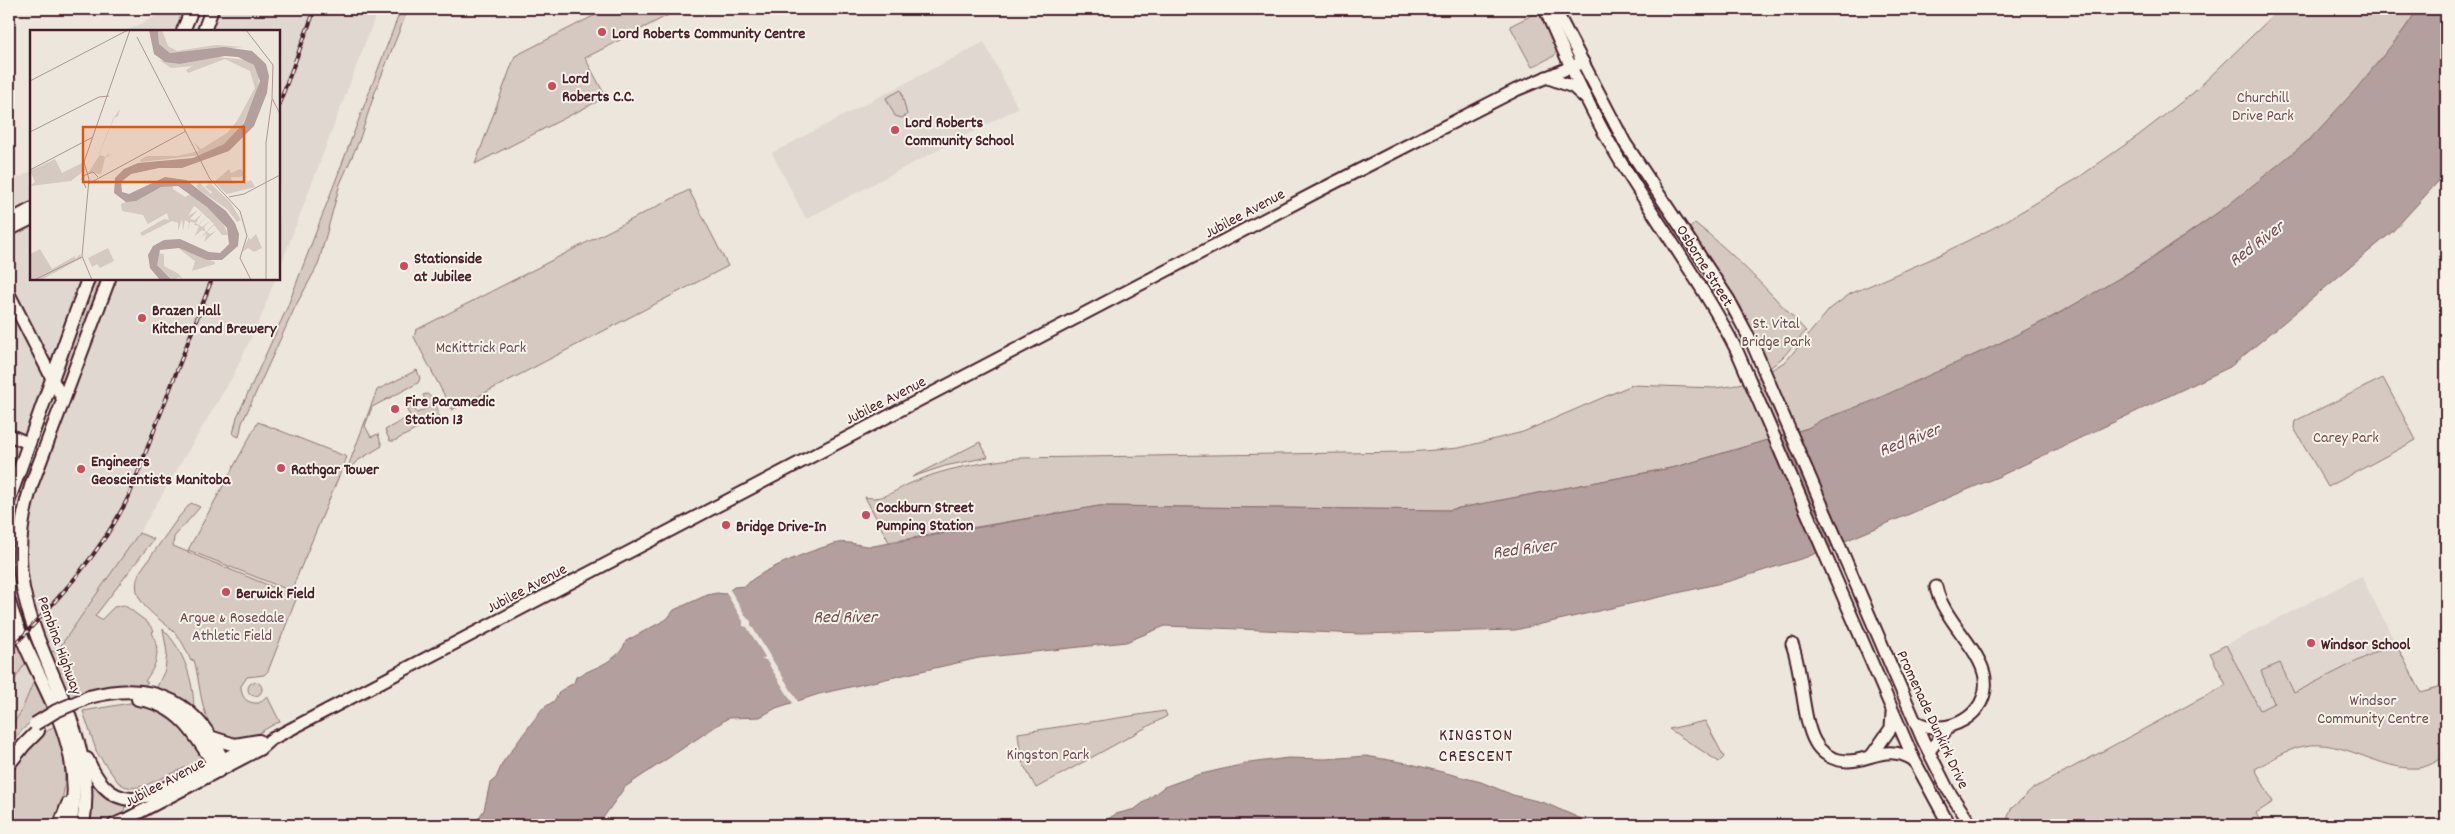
<svg xmlns="http://www.w3.org/2000/svg" width="2455" height="834" font-family="Dekko,sans-serif">
	<rect width="100%" height="100%" fill="#ece6dd"/>
	<filter id="ink" filterUnits="userSpaceOnUse"><feTurbulence type="fractalNoise" baseFrequency=".02" numOctaves="2"/><feDisplacementMap in="SourceGraphic" scale="10" xChannelSelector="R" yChannelSelector="G"/><feConvolveMatrix kernelMatrix="1 2 1 2 8 2 1 2 1" color-interpolation-filters="sRGB"/></filter>
	<g filter="url(#ink)">
		<g fill="#e0d7d0">
			<path d="M 170,9 L 192,9 L 183,31 L 126,31 Z"/>
			<path d="M 219,9 L 378,9 L 279,270 L 279,31 L 211,31 Z"/>
			<path d="M 984,42 L 1018,108 L 806,219 L 772,153 Z"/>
			<path d="M 31,171 L 31,209 L 9,221 L 9,183 Z"/>
			<path d="M 31,219 L 31,279 L 88,279 L 28,443 L 45,449 L 51,445 L 115,279 L 275,279 L 261,317 L 233,376 L 139,533 L 57,651 L 49,652 L 36,621 L 38,613 L 33,618 L 19,551 L 9,550 L 9,230 Z"/>
			<path d="M 2361,576 L 2395,642 L 2260,711 L 2226,645 Z"/>
			<path d="M 27,661 L 35,678 L 21,712 L 9,730 L 9,688 Z"/>
		</g>
		<g fill="#d5c9c2" stroke="#907476">
			<path d="M 401,9 L 408,9 L 375,92 L 359,141 L 340,184 L 318,265 L 295,307 L 242,423 L 239,437 L 233,434 L 237,417 L 287,308 Z"/>
			<path d="M 607,9 L 680,9 L 585,58 L 606,97 L 475,164 L 515,56 Z"/>
			<path d="M 2280,9 L 2418,9 C 2387,55 2350,101 2310,139 C 2277,171 2240,198 2203,223 C 2138,269 2070,310 1998,344 C 1956,364 1913,384 1871,402 C 1849,411 1828,416 1808,428 L 1676,467 L 1449,510 L 1099,506 L 889,542 L 865,497 C 882,501 894,491 909,484 C 943,468 981,463 1018,458 L 1410,452 L 1459,448 L 1523,432 L 1632,385 L 1715,388 L 1732,386 L 1758,378 L 1786,361 L 1830,309 L 1850,294 L 1929,260 L 1997,226 L 2075,180 L 2139,135 L 2193,93 Z"/>
			<path d="M 1538,12 L 1557,51 L 1554,56 L 1532,67 L 1510,26 Z"/>
			<path d="M 901,90 L 907,115 L 902,118 L 895,116 L 886,98 Z"/>
			<path d="M 689,190 L 728,266 L 452,410 L 414,337 L 416,330 Z"/>
			<path d="M 1695,223 C 1737,256 1769,292 1806,331 L 1783,357 L 1770,368 L 1740,305 L 1690,228 Z"/>
			<path d="M 88,279 L 109,279 L 63,400 L 52,377 Z"/>
			<path d="M 417,370 L 420,378 L 418,383 L 372,407 L 365,426 L 371,437 L 378,434 L 382,446 L 357,461 L 346,472 L 377,390 Z"/>
			<path d="M 2383,378 L 2416,440 L 2328,487 L 2294,428 L 2295,421 Z"/>
			<path d="M 427,394 C 433,397 440,410 438,418 L 394,441 L 390,441 L 385,430 L 410,416 L 406,408 L 412,404 L 417,413 L 429,407 L 423,395 Z"/>
			<path d="M 258,422 L 347,457 L 291,591 L 188,550 Z"/>
			<path d="M 980,442 L 988,457 L 945,466 L 912,477 Z"/>
			<path d="M 191,503 L 200,507 L 174,537 L 173,546 L 297,597 L 268,671 L 264,675 L 247,677 L 241,686 C 241,698 247,704 259,703 L 267,696 L 280,722 C 269,725 254,739 239,741 C 200,744 202,687 194,660 L 191,661 C 187,652 183,642 176,634 C 159,616 127,603 139,573 L 178,518 Z"/>
			<path d="M 139,533 L 154,539 L 95,616 L 101,620 L 114,607 L 124,605 L 147,622 L 154,631 L 152,632 C 161,652 157,665 145,681 L 148,683 L 143,686 L 68,700 L 49,652 L 57,651 Z"/>
			<path d="M 9,611 L 28,659 L 9,688 Z"/>
			<path d="M 163,629 C 184,650 194,681 194,711 L 156,689 L 165,670 L 167,653 Z"/>
			<path d="M 2395,642 L 2421,692 L 2438,687 L 2446,688 L 2446,756 C 2437,761 2428,767 2418,768 C 2380,771 2342,738 2304,746 C 2287,749 2270,761 2255,769 L 2273,802 L 2256,813 L 2262,825 L 2005,825 L 2011,809 L 2034,788 L 2226,685 L 2210,653 L 2226,645 L 2260,710 L 2274,703 L 2261,671 L 2280,663 L 2294,693 Z"/>
			<path d="M 35,678 L 49,709 L 27,725 L 9,744 L 9,730 L 21,712 Z"/>
			<circle cx="255" cy="689" r="7"/>
			<path d="M 130,703 C 171,707 184,726 204,759 L 144,786 L 132,788 L 124,786 L 118,782 L 97,753 L 83,711 Z"/>
			<path d="M 1165,711 L 1167,716 L 1036,788 L 1021,760 L 1018,733 Z"/>
			<path d="M 1705,721 L 1724,757 L 1719,762 L 1669,729 Z"/>
			<path d="M 55,725 C 68,760 68,790 55,825 L 9,825 C 9,812 5,783 9,771 C 15,755 42,735 55,725 Z"/>
			<path d="M 89,763 L 127,803 L 121,817 L 114,825 L 83,825 Z"/>
		</g>
		<g fill="#b39f9d" stroke="#896c6f">
			<path d="M 2418,9 L 2446,9 L 2446,173 L 2392,232 L 2230,367 L 2000,476 L 1807,557 L 1730,581 L 1515,630 L 1361,634 L 1165,626 L 1126,642 L 979,658 L 819,694 L 776,708 L 760,717 L 728,718 L 625,787 L 598,825 L 474,825 L 484,810 L 490,783 L 496,778 L 503,762 L 542,709 L 554,701 L 560,691 L 574,683 L 576,677 C 593,668 620,661 626,641 L 667,619 L 674,610 L 707,595 L 717,593 L 725,594 L 734,587 L 746,586 C 754,572 821,546 839,543 C 850,541 862,547 873,546 L 1099,506 L 1449,510 L 1676,467 L 1808,428 L 1821,420 L 1870,402 L 1998,344 L 2058,314 L 2152,259 L 2227,206 L 2310,139 L 2356,89 L 2403,31 Z"/>
			<path d="M 1366,756 L 1407,763 L 1481,782 L 1513,795 L 1545,803 L 1595,825 L 1098,825 L 1116,814 L 1135,809 L 1164,787 L 1197,775 L 1249,763 L 1288,758 L 1325,759 Z"/>
		</g>
		<path fill="#ece6dd" d="M 729,588 L 747,618 L 751,621 L 751,625 L 799,703 L 794,705 L 766,660 L 761,660 L 765,657 L 747,627 L 743,626 L 743,621 L 725,591 Z"/>
		<g fill="none" stroke-linecap="round" stroke-linejoin="round">
			<g stroke="#4a1f2b" stroke-width="15">
				<g id="secondary">
					<path d="M 1545,9 C 1567,60 1591,112 1619,159 C 1658,224 1703,284 1737,351 L 1914,760 L 1949,825"/>
					<path d="M 1555,9 L 1625,143 L 1729,300 L 1753,345 L 1923,740 L 1948,790 L 1971,825"/>
					<path d="M 1546,77 L 1573,87 L 1584,97"/>
					<path d="M 9,221 L 31,209"/>
					<path d="M 9,230 L 31,219"/>
					<path d="M 9,294 L 63,400"/>
					<path d="M 9,435 L 28,443"/>
					<path d="M 1792,644 C 1803,673 1802,719 1815,742 C 1820,751 1829,758 1839,760 C 1867,766 1883,741 1914,760"/>
					<path d="M 1916,722 C 1947,738 1990,715 1985,678 C 1981,649 1943,620 1936,587"/>
					<path d="M 1929,751 L 1950,726"/>
					<path d="M 1872,755 L 1891,728 L 1892,713"/>
					<path d="M 131,799 L 148,796 L 252,745"/>
					<path d="M 123,821 L 260,749 L 270,740 L 1330,185 L 1516,90 L 1583,62"/>
				</g>
			</g>
			<g stroke="#4a1f2b" stroke-width="16">
				<g id="primary">
					<path d="M 183,31 L 192,9"/>
					<path d="M 204,31 L 212,9"/>
					<path d="M 9,499 L 88,279"/>
					<path d="M 9,602 C 32,681 89,736 70,825"/>
					<path d="M 89,697 C 155,679 201,703 225,767"/>
					<path d="M 138,699 C 180,704 198,738 218,771"/>
					<path d="M 213,738 L 235,745 L 259,741"/>
					<path d="M 87,759 C 96,779 108,798 131,799"/>
					<path d="M 9,764 L 24,745 L 38,731"/>
					<path d="M 60,825 L 68,804"/>
					<path d="M 83,825 C 98,734 40,673 23,588 C 16,552 21,518 32,483 L 109,279"/>
					<path d="M 114,825 L 123,821"/>
				</g>
			</g>
			<use href="#secondary" stroke="#f7f3e8" stroke-width="11"/>
			<use href="#primary" stroke="#f7f3e8" stroke-width="12"/>
			<g stroke="#4a1f2b" stroke-width="4">
				<g id="rail">
					<path d="M 279,104 L 315,9"/>
					<path d="M 9,651 C 55,602 99,557 129,496 L 212,279"/>
				</g>
			</g>
			<use href="#rail" stroke="#f7f3e8" stroke-width="2" stroke-dasharray="5.5" stroke-linecap="butt"/>
			<g stroke="#4a1f2b" stroke-width="16" stroke-linecap="butt">
				<path id="primary-bridge" d="M 35,724 L 56,711 L 89,697"/>
			</g>
			<use href="#primary-bridge" stroke="#f7f3e8" stroke-width="12"/>
		</g>
	</g>
	<g fill="#d1495b" stroke="#f7f3e8" stroke-width="2">
		<circle cx="602" cy="32" r="5"/>
		<circle cx="552" cy="86" r="5"/>
		<circle cx="895" cy="130" r="5"/>
		<circle cx="404" cy="266" r="5"/>
		<circle cx="142" cy="318" r="5"/>
		<circle cx="395" cy="409" r="5"/>
		<circle cx="281" cy="468" r="5"/>
		<circle cx="81" cy="469" r="5"/>
		<circle cx="866" cy="515" r="5"/>
		<circle cx="726" cy="525" r="5"/>
		<circle cx="226" cy="592" r="5"/>
		<circle cx="2311" cy="643" r="5"/>
	</g>
	<g text-anchor="middle" stroke-width="4" stroke-linejoin="round" paint-order="stroke">
		<g font-size="16" font-weight="bold" fill="#4a1f2b" stroke="#f7f3e8" text-anchor="start">
			<text x="612" y="38">Lord Roberts Community Centre</text>
			<text x="562" y="83">Lord<tspan x="562" dy="18">Roberts C.C.</tspan></text>
			<text x="905" y="127">Lord Roberts<tspan x="905" dy="18">Community School</tspan></text>
			<text x="414" y="263">Stationside<tspan x="414" dy="18">at Jubilee</tspan></text>
			<text x="152" y="315">Brazen Hall<tspan x="152" dy="18">Kitchen and Brewery</tspan></text>
			<text x="405" y="406">Fire Paramedic<tspan x="405" dy="18">Station 13</tspan></text>
			<text x="91" y="466">Engineers<tspan x="91" dy="18">Geoscientists Manitoba</tspan></text>
			<text x="291" y="474">Rathgar Tower</text>
			<text x="876" y="512">Cockburn Street<tspan x="876" dy="18">Pumping Station</tspan></text>
			<text x="736" y="531">Bridge Drive-In</text>
			<text x="236" y="598">Berwick Field</text>
			<text x="2321" y="649">Windsor School</text>
		</g>
		<g font-size="16" fill="#6d4a51" stroke="#f7f3e8">
			<text x="2263" y="102">Churchill<tspan x="2263" dy="18">Drive Park</tspan></text>
			<text x="1776" y="328">St. Vital<tspan x="1776" dy="18">Bridge Park</tspan></text>
			<text x="481" y="352">McKittrick Park</text>
			<text x="2346" y="442">Carey Park</text>
			<text x="232" y="622">Argue &amp; Rosedale<tspan x="232" dy="18">Athletic Field</tspan></text>
			<text x="2373" y="705">Windsor<tspan x="2373" dy="18">Community Centre</tspan></text>
			<text x="1048" y="759">Kingston Park</text>
		</g>
		<g font-size="16" fill="#4a1f2b" stroke="#f7f3e8">
			<text transform="translate(1244 212) rotate(-28)" y="6">Jubilee Avenue</text>
			<text transform="translate(1706 265) rotate(58)" y="6">Osborne Street</text>
			<text transform="translate(885 399) rotate(-27)" y="6">Jubilee Avenue</text>
			<text transform="translate(526 587) rotate(-28)" y="6">Jubilee Avenue</text>
			<text transform="translate(61 645) rotate(70)" y="6">Pembina Highway</text>
			<text transform="translate(1934 719) rotate(65)" y="6">Promenade Dunkirk Drive</text>
			<text transform="translate(164 781) rotate(-28)" y="6">Jubilee Avenue</text>
		</g>
		<g font-size="18" font-style="italic" fill="#6f4c53" stroke="#f7f3e8">
			<text transform="translate(2256 243) rotate(-37)" y="6">Red River</text>
			<text transform="translate(1909 439) rotate(-21)" y="6">Red River</text>
			<text transform="translate(1524 548) rotate(-7)" y="6">Red River</text>
			<text x="845" y="622">Red River</text>
		</g>
		<g font-size="18" letter-spacing="1" fill="#4a1f2b" stroke="#f7f3e8">
			<text x="1476" y="740">KINGSTON<tspan x="1476" dy="21">CRESCENT</tspan></text>
		</g>
	</g>
	<g transform="translate(30 30)">
		<rect width="250" height="250" fill="#ece6dd"/>
		<path d="M 128,0 L 132,0 L 138,16 L 147,21 L 186,15 L 213,17 L 140,23 L 129,14 ZM 188,27 L 216,30 L 224,35 L 229,46 L 228,63 L 210,99 L 194,114 L 171,125 L 111,132 L 110,130 L 117,126 L 147,126 L 169,121 L 164,112 L 171,119 L 197,103 L 207,91 L 225,58 L 220,41 L 195,29 L 158,43 L 156,40 L 163,36 L 141,38 L 129,30 L 150,34 ZM 90,79 L 88,86 L 84,88 L 69,125 L 76,127 L 78,123 L 80,121 L 77,125 L 82,124 L 75,128 L 71,144 L 58,143 L 69,126 L 69,124 L 83,89 ZM 25,129 L 32,143 L 52,133 L 55,140 L 41,151 L 0,156 L 5,152 L 0,141 ZM 199,139 L 201,143 L 210,139 L 215,143 L 211,147 L 201,147 L 202,153 L 213,154 L 221,150 L 225,157 L 197,164 L 184,152 ZM 170,153 L 181,164 L 182,162 L 175,157 L 180,153 L 200,172 L 211,190 L 207,192 L 197,179 L 169,160 L 166,156 ZM 143,155 L 143,159 L 155,167 L 161,164 L 177,177 L 193,193 L 198,205 L 192,205 L 184,195 L 177,202 L 180,204 L 187,200 L 174,212 L 177,203 L 169,209 L 176,202 L 172,200 L 165,206 L 169,196 L 164,195 L 163,204 L 164,195 L 165,193 L 160,192 L 158,202 L 159,193 L 155,190 L 153,201 L 152,189 L 148,201 L 148,193 L 142,191 L 112,206 L 110,203 L 134,189 L 139,190 L 137,183 L 118,194 L 113,185 L 92,181 L 91,174 L 131,157 ZM 164,176 L 167,178 L 184,194 L 176,202 L 174,197 L 180,191 L 172,197 L 169,195 L 176,187 L 168,195 L 166,193 L 172,183 L 165,190 L 160,189 L 168,180 L 158,186 ZM 226,204 L 232,218 L 224,222 L 218,218 L 212,222 L 219,207 L 220,210 ZM 78,218 L 84,231 L 70,238 L 67,234 L 62,237 L 58,228 ZM 148,218 L 185,232 L 185,234 L 162,241 L 165,231 ZM 10,219 L 22,239 L 45,226 L 45,220 L 45,229 L 50,224 L 52,232 L 50,229 L 11,250 L 0,250 L 0,224 ZM 127,223 L 134,224 L 134,236 L 149,244 L 153,250 L 149,247 L 143,250 L 127,235 Z" fill="#d5c9c2" fill-rule="evenodd"/>
		<path d="M 119,0 L 128,0 L 129,14 L 140,23 L 194,17 L 222,21 L 236,34 L 239,46 L 237,63 L 224,96 L 199,121 L 152,138 L 129,138 L 101,144 L 91,152 L 92,162 L 99,164 L 135,147 L 156,150 L 196,181 L 205,193 L 209,204 L 208,216 L 192,230 L 177,230 L 149,218 L 130,220 L 127,235 L 142,250 L 130,250 L 120,238 L 118,225 L 123,216 L 134,210 L 150,209 L 179,222 L 190,223 L 199,214 L 197,198 L 177,177 L 148,156 L 131,157 L 106,171 L 96,172 L 84,163 L 85,148 L 94,139 L 108,133 L 163,128 L 194,114 L 214,93 L 230,51 L 224,35 L 208,27 L 195,26 L 150,34 L 135,32 L 124,24 Z" fill="#b39f9d"/>
		<path fill="none" stroke="#ab9696" stroke-width="1" d="M 216,0 L 243,35 L 242,68 L 250,84M 107,7 L 180,149 L 210,181 L 217,206 L 210,228 L 221,250M 0,51 L 98,0M 0,102 L 69,67 L 79,66M 0,140 L 63,107M 58,154 L 156,101M 56,158 L 52,149 L 55,145 L 63,142 L 68,147M 199,167 L 214,164 L 250,145M 4,250 L 52,227M 62,250 L 52,226 L 59,149 L 54,132 L 100,0M 236,250 L 236,113 L 242,69"/>
		<path fill="#e0560e" fill-opacity="0.15" stroke="#e0560e" stroke-width="2.5" d="M 53,97 L 214,97 L 214,152 L 53,152 Z"/>
		<rect width="250" height="250" fill="none" stroke="#4a1f2b" stroke-width="2.5"/>
	</g>
	<rect width="2455" height="834" fill="none" stroke="#f7f3e8" stroke-width="30"/>
	<rect x="15" y="15" width="2425" height="804" fill="none" stroke="#4a1f2b" stroke-width="2" filter="url(#ink)"/>
</svg>
